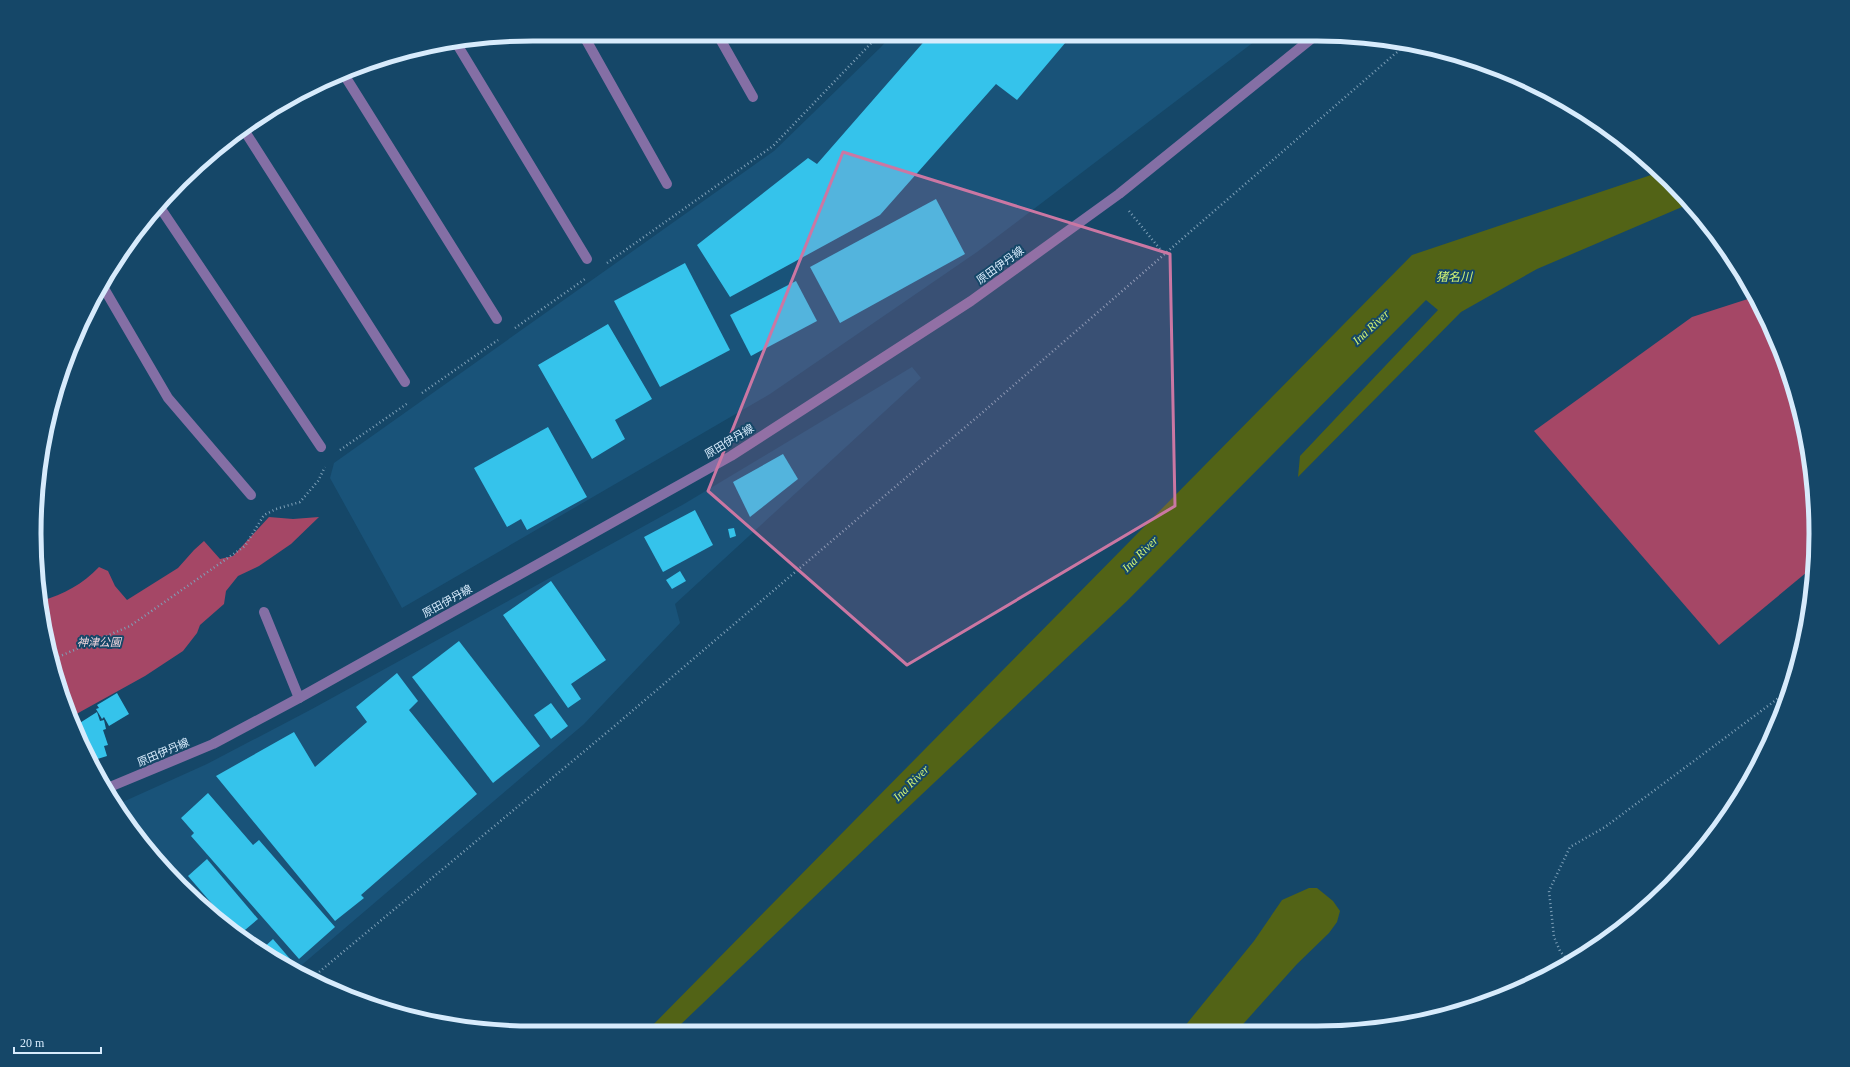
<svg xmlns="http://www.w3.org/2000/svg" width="1850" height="1067" font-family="'Times New Roman','Noto Sans JP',serif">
	<rect width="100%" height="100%" fill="#154768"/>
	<g fill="#195379">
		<path d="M 1263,35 L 977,252 L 770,394 L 402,608 L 330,478 L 334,463 L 774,151 L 881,47 L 890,37 Z"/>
		<path d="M 912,367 L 921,378 L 675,604 L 680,623 L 584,724 L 297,969 L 256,949 L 204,909 L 137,838 L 116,805 L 207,764 L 312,709 L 684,504 Z"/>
	</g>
	<g fill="#a54766">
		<path d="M 1754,297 L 1778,342 L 1806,436 L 1816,533 L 1813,567 L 1719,645 L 1534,431 L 1692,317 Z"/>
		<path d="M 269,517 L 293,519 L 319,517 L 291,544 L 259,566 L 238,576 L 226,591 L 224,604 L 200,625 L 197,633 L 183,651 L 145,676 L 71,717 C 54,681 45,641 41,601 C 64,594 83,584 99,567 L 108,571 L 115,586 L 127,600 L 178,568 L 194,550 L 204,541 L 220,559 L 233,556 Z"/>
	</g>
	<g fill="#526316">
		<path d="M 1660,172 L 1670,180 L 1689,204 L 1537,269 L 1461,312 L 1298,477 L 1300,456 L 1438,310 L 1426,300 L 1127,601 L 919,797 L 679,1026 L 677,1032 L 646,1032 L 1412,255 Z"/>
		<path d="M 1309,888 L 1317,888 L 1333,901 L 1340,911 L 1337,922 L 1329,933 L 1297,964 L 1236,1032 L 1180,1032 L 1254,941 L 1282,900 Z"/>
	</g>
	<g fill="#35c3eb">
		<path d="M 1071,36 L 1017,100 L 996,84 L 880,215 L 730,297 L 697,245 L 808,158 L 817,164 L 928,37 Z"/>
		<path d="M 936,199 L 965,254 L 840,323 L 810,267 Z"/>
		<path d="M 685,263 L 730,350 L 660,387 L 614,301 Z"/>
		<path d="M 796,281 L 817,321 L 751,356 L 730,315 Z"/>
		<path d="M 608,324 L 652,399 L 615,420 L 625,439 L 592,459 L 538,365 Z"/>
		<path d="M 548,427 L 587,497 L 527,530 L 521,519 L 507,527 L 474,468 Z"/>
		<path d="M 783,454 L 798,479 L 750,517 L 733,482 Z"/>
		<path d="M 695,510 L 713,545 L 663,572 L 644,537 Z"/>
		<path d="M 734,528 L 736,536 L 730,538 L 728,529 Z"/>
		<path d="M 680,571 L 686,581 L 672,589 L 666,580 Z"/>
		<path d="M 551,581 L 606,660 L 571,684 L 581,699 L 568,708 L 503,615 Z"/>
		<path d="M 459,641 L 540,746 L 493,783 L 412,677 Z"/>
		<path d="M 397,673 L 418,701 L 409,710 L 477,794 L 361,895 L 364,898 L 335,921 L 216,776 L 294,732 L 315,767 L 367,722 L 356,707 Z"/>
		<path d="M 117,693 L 129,714 L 109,726 L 104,717 L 102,719 L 96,709 L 99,708 L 97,705 Z"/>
		<path d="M 551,703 L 568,726 L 551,739 L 534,715 Z"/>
		<path d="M 97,712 L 100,721 L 104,720 L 106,729 L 103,730 L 108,745 L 104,746 L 107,756 L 91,761 L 75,726 Z"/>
		<path d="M 208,793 L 253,845 L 259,840 L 335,927 L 299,959 L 191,836 L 194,833 L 181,818 Z"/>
		<path d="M 207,859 L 258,919 L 239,935 L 188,876 Z"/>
		<path d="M 273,939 L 291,960 L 286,964 L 260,951 Z"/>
	</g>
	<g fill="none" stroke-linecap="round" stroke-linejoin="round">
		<g stroke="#7fa1b9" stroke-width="2.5" stroke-dasharray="1 3" stroke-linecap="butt">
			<path d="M 1129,211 L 1164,254"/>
			<path d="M 607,263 L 773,146 L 877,37"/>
			<path d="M 515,328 L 585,279"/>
			<path d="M 422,393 L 498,340"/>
			<path d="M 340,450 L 408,403"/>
			<path d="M 51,660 L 130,626 L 245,546 L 264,515 L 276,509 L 300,502 L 318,481 L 325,467"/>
			<path d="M 1570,963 L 1560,951 L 1554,937 L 1549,891 L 1570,847 L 1605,827 L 1788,691"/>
			<path d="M 313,977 L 611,729 L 983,412 L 1404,46"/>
		</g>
		<g stroke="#846fa5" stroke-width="10">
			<path d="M 719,37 L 753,97"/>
			<path d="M 585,38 L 667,184"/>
			<path d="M 455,41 L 587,259"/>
			<path d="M 343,73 L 497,319"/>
			<path d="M 244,130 L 405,382"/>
			<path d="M 225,141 L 279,106"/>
			<path d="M 159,206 L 321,447"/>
			<path d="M 102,285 L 168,398 L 251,495"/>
			<path d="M 264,612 L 299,698"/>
			<path d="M 105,789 L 213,744 L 299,698 L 731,456 L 971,301 L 1119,194 L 1316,35"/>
		</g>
	</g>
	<path fill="#cb77a3" fill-opacity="0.2" stroke="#cb77a3" stroke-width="3" stroke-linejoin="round" d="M 843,152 L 1170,254 L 1175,506 L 907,665 L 708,491 Z"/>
	<g text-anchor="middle" stroke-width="4" stroke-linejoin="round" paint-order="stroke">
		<g font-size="11" fill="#d7ebfc" stroke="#154768">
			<text transform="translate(1000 265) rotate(-36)" y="4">原田伊丹線</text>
			<text transform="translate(729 441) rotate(-31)" y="4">原田伊丹線</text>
			<text transform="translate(447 601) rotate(-29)" y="4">原田伊丹線</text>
			<text transform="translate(163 752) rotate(-23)" y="4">原田伊丹線</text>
		</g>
		<g font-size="11" font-style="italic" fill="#f1d5dc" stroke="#154768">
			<text x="99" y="646">神津公園</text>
		</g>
		<g font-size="12" font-style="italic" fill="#d2f374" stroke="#154768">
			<text x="1454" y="281">猪名川</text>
			<text transform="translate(1371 327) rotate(-43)" y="4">Ina River</text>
			<text transform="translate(1140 554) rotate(-45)" y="4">Ina River</text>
			<text transform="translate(911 783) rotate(-45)" y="4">Ina River</text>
		</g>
	</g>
	<path d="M0 0H1850V1067H0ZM533 41H1317A492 492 0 0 1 1809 533V534A492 492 0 0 1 1317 1026H533A492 492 0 0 1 41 534V533A492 492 0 0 1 533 41Z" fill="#154768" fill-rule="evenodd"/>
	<path fill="none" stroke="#d7ebfc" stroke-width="5" d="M533 41H1317A492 492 0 0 1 1809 533V534A492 492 0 0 1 1317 1026H533A492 492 0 0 1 41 534V533A492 492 0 0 1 533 41Z"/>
	<path d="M14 1047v6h87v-6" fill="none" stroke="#d7ebfc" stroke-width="2"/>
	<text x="20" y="1047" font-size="12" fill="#d7ebfc" stroke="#154768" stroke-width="3" paint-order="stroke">20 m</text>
</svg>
